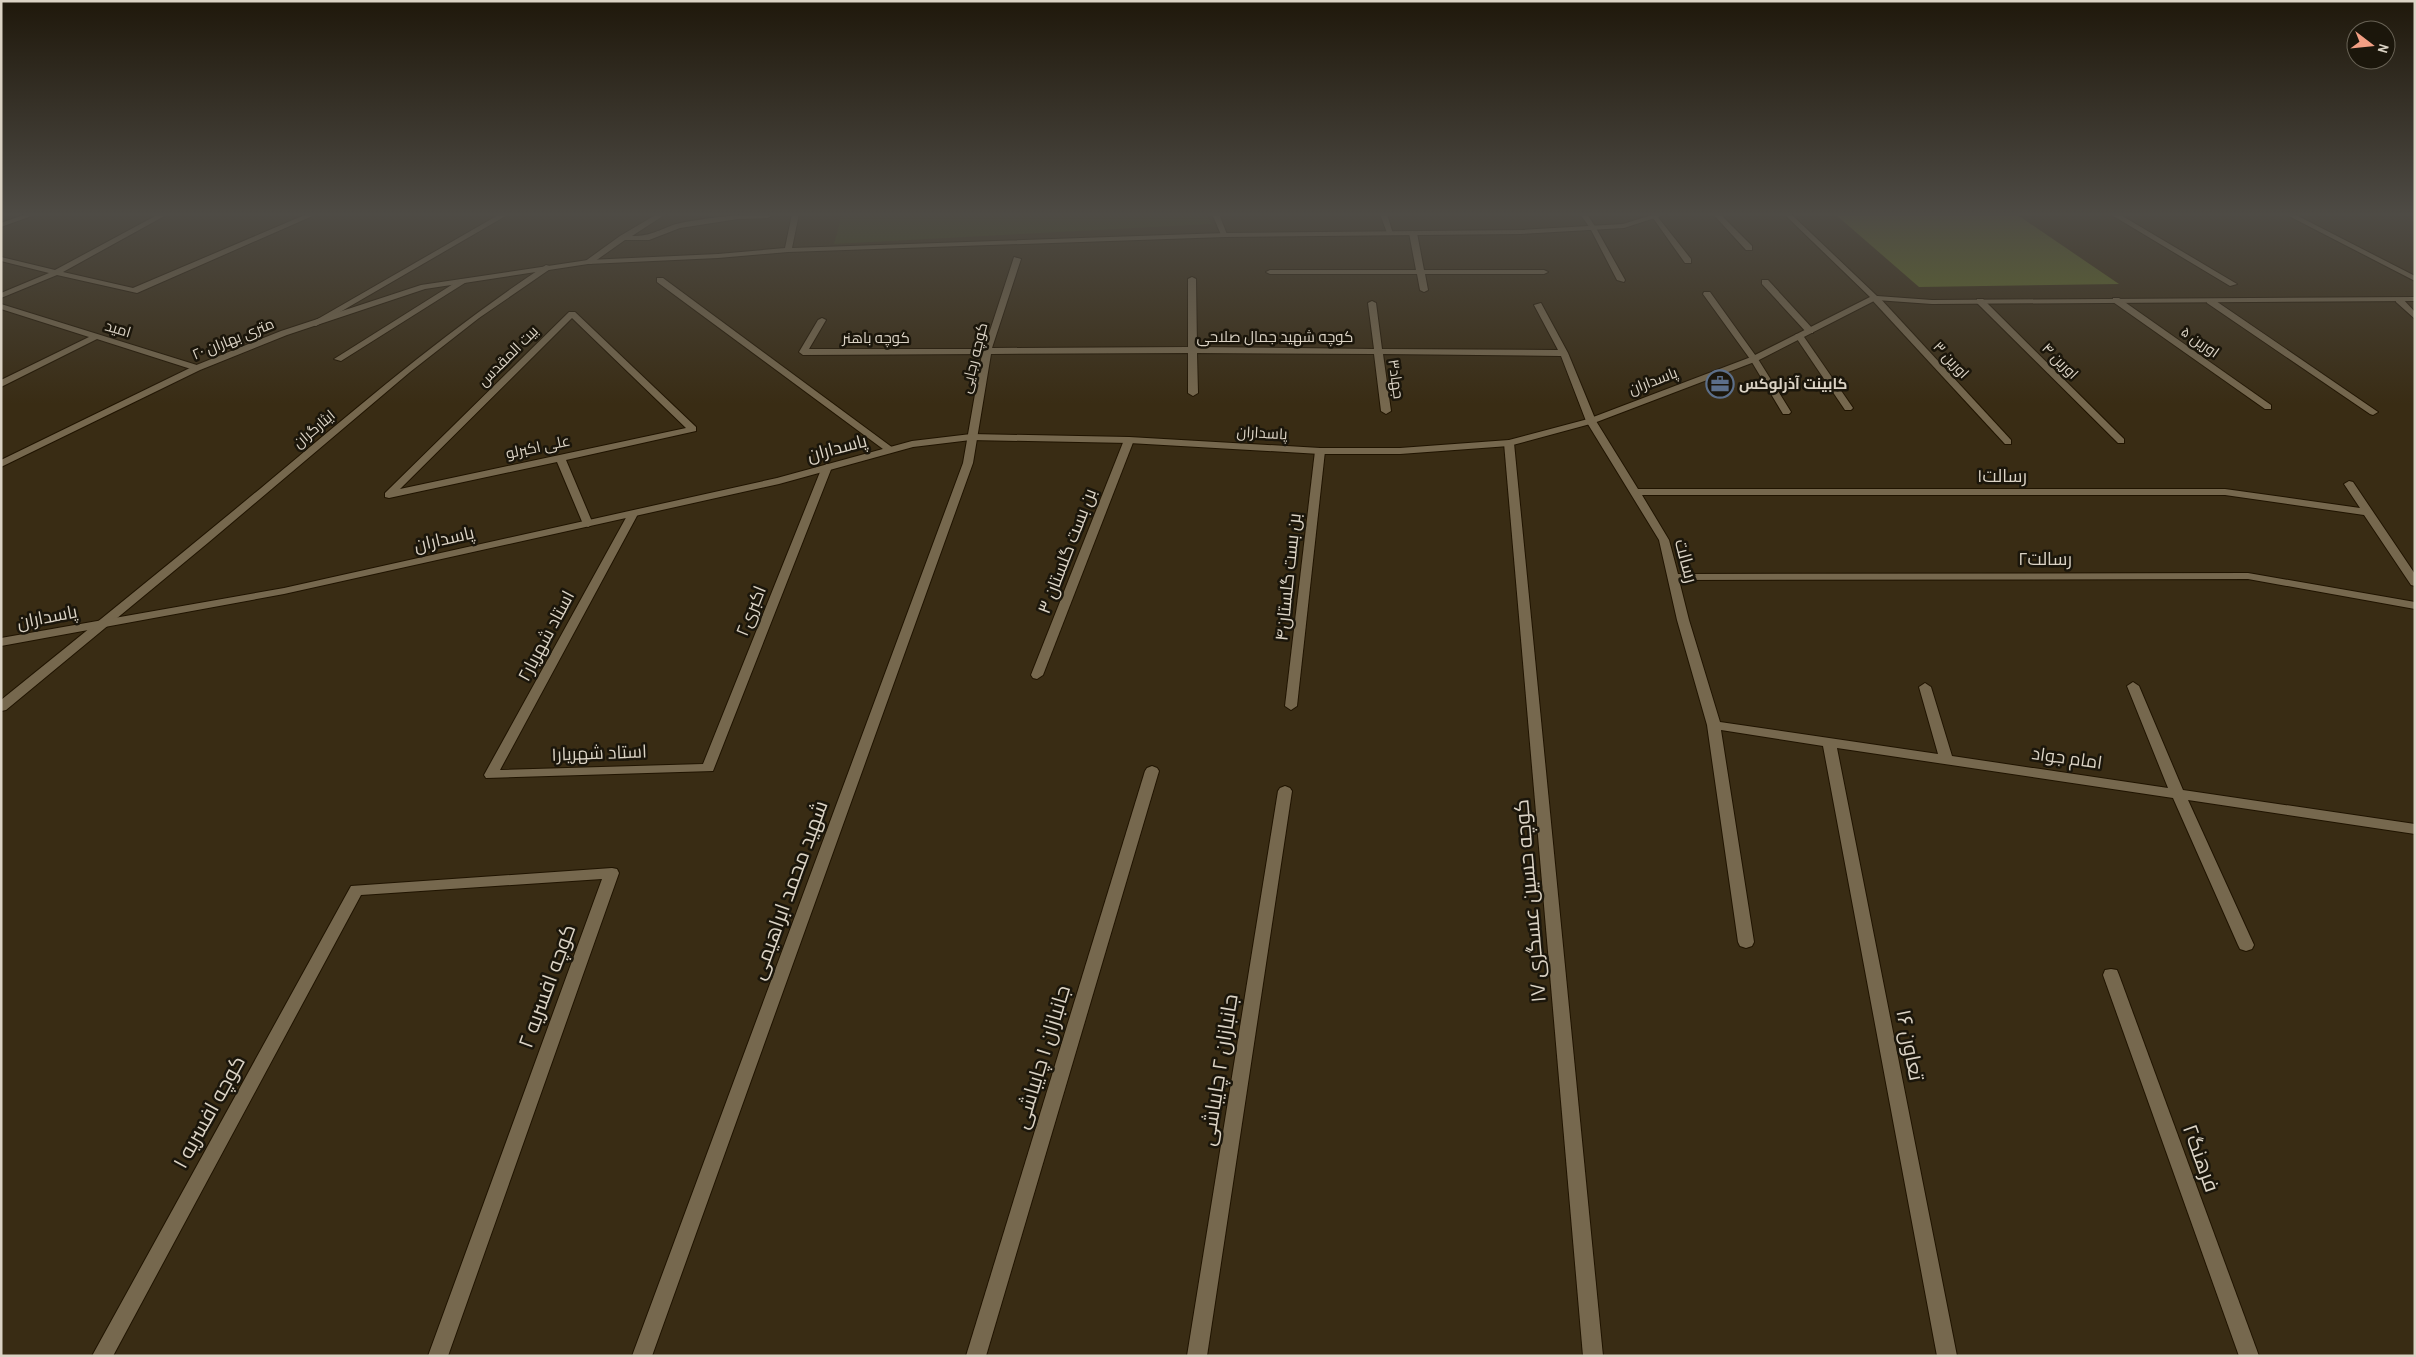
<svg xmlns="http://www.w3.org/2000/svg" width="2416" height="1357" font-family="'Archivo Narrow',Cairo,sans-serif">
	<rect width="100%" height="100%" fill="#392c14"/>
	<path fill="#3b4313" d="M 842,214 L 1206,214 L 1212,224 L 834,244 Z"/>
	<path fill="#626f25" d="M 1835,214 L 2016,214 L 2119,284 L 1919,287 Z"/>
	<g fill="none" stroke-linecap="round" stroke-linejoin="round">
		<g stroke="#201400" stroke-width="2">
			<g id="minor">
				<path d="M 26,214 L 37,214 L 1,227 L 1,223 Z"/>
				<path d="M 159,214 L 168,214 L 63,272 L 133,288 L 307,214 L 317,214 L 137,293 L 57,275 L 1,298 L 1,293 L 49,273 L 1,261 L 1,257 L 55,270 Z"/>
				<path d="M 500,214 L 509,214 L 316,326 L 309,324 Z"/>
				<path d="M 657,214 L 666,214 L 632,236 C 652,236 658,230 676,224 C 691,220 760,210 771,216 L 768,218 L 738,219 L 680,228 L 649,240 L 625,240 L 591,264 L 584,262 L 620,236 Z"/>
				<path d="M 1212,214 L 1219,214 L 1228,237 L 1222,237 Z"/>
				<path d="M 1380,214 L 1387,214 L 1393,234 L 1387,233 Z"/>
				<path d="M 1580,214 L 1587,214 L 1596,228 L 1625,280 L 1624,282 L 1617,280 L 1590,228 Z"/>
				<path d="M 1713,214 L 1720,214 L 1752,246 L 1752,250 L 1746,250 Z"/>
				<path d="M 2110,214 L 2119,214 L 2237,284 L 2230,286 Z"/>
				<path d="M 2285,214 L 2294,214 L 2415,276 L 2415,281 Z"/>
				<path d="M 1653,216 L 1657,216 L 1691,259 L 1691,263 L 1685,263 L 1653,218 Z"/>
				<path d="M 1413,231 L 1417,233 L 1424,270 L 1544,270 L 1548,272 L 1544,274 L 1425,274 L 1428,290 L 1424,292 L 1420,290 L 1417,274 L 1270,274 L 1266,272 L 1270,270 L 1416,270 L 1409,233 Z"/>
				<path d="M 1014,257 L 1021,259 L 992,348 L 1188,347 L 1188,279 L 1192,277 L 1196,279 L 1197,347 L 1374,349 L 1368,303 L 1372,301 L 1376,303 L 1382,349 L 1558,350 L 1534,305 L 1541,303 L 1568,353 L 1596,421 L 1638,489 L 2225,489 L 2360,508 L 2344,484 L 2349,481 L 2353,482 L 2415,574 L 2415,586 L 2411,585 L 2364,515 L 2225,495 L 1642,495 L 1669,540 L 1678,574 L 2248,573 L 2415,602 L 2415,609 L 2248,579 L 1679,580 L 1689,620 L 1720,722 L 1938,754 L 1919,687 L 1925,683 L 1931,687 L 1952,756 L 2168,788 L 2127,686 L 2133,682 L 2139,686 L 2183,790 L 2415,824 L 2415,834 L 2188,800 L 2254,945 L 2252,949 L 2246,951 L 2240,949 L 2238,945 L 2173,798 L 1837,748 L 1957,1356 L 1937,1356 L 1823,746 L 1721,730 L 1754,942 L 1752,946 L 1746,948 L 1740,946 L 1738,942 L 1707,725 L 1677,620 L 1659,540 L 1586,421 L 1561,356 L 1383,354 L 1391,411 L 1386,414 L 1381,411 L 1374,354 L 1197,353 L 1198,393 L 1193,396 L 1188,393 L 1188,353 L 991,354 L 973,463 L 652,1356 L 632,1356 L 963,463 L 982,354 L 803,355 L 799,352 L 818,320 L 822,318 L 826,320 L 809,349 L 984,349 Z"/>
				<path d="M 546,265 L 553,267 L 479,318 L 410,372 L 209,542 L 6,710 L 1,711 L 1,700 C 90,628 179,556 267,483 C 358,407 447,330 546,265 Z"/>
				<path d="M 657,278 L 663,278 L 893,448 L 893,452 L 887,452 L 657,282 Z"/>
				<path d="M 461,279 L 468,281 L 341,361 L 334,359 Z"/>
				<path d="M 1762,280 L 1768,280 L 1813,329 L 1813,333 L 1807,333 L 1762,284 Z"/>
				<path d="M 1704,292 L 1710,292 L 1758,359 L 1791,412 L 1789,414 L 1783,414 L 1750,359 L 1703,294 Z"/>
				<path d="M 1872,296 L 1878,296 L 2011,440 L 2011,444 L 2005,444 L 1872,300 Z"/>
				<path d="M 2113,298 L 2119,298 L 2271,405 L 2271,409 L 2265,409 L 2113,302 Z"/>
				<path d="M 2396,298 L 2402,298 L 2415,312 L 2415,319 L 2396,302 Z"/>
				<path d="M 1977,299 L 1983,299 L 2124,439 L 2124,443 L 2118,443 L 1977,303 Z"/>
				<path d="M 2207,299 L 2213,299 L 2378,412 L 2373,415 L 2370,414 L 2207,303 Z"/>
				<path d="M 1,304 L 200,366 L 201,368 L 194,370 L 97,339 L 1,387 L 1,380 L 89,337 L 1,309 Z"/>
				<path d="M 569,312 L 575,312 L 696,427 L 696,431 L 566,460 L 593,524 L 588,527 L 583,524 L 557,462 L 389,498 L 385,497 L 385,493 ZM 572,318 L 686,428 L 400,489 Z"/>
				<path d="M 1796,334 L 1802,334 L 1853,408 L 1851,410 L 1845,410 L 1795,336 Z"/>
				<path d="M 1129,437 L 1134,440 L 1043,675 L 1037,679 L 1033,678 L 1031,675 L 1124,440 Z"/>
				<path d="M 1509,440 L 1514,443 L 1603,1356 L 1583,1356 L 1504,443 Z"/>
				<path d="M 1320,448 L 1325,451 L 1297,706 L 1291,710 L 1285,706 L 1315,451 Z"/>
				<path d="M 827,464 L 832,467 L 713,771 L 486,778 L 484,775 L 628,514 L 633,511 L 638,514 L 500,770 L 703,764 L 822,467 Z"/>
				<path d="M 1152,766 L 1157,768 L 1159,771 L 986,1356 L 966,1356 L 1145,771 L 1147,768 Z"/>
				<path d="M 1285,786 L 1290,788 L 1292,791 L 1207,1356 L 1187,1356 L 1278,791 L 1280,788 Z"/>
				<path d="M 612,868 L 617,869 L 619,873 L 448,1356 L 428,1356 L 602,879 L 361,895 L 113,1356 L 92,1356 L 351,886 Z"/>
				<path d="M 2111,969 L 2117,970 L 2119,975 L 2259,1356 L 2239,1356 L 2103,975 L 2105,970 Z"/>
			</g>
		</g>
		<g stroke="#201400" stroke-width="2">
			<g id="tertiary">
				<path d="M 792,214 L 799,214 L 792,248 L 1225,233 L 1520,230 L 1623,224 L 1655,214 L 1667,214 L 1624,228 L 1520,234 L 1225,237 L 788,252 L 718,258 L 588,264 L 425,289 L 287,335 L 200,370 L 1,467 L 1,460 L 194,366 L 281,331 L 421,285 L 588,260 L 718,254 L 785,248 Z"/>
				<path d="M 1784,214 L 1791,214 L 1877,296 L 1932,300 L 2415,297 L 2415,301 L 1932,304 L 1876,300 L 1757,361 L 1594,423 L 1509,446 L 1400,454 L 1320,454 L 1129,443 L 971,440 L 913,447 L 779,484 L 284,594 L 1,646 L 1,638 L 284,588 L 777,478 L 912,441 L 971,434 L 1129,437 L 1320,448 L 1400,448 L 1509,440 L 1588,419 L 1751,357 L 1870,297 Z"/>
			</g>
		</g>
		<use href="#minor" fill="#76684e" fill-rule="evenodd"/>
		<use href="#tertiary" fill="#76684e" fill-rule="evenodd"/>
	</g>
	<linearGradient id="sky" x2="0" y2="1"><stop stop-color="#1f180b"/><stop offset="0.53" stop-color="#4e4b45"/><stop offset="1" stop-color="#4e4b45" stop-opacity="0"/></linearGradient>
	<rect width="2416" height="404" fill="url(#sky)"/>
	<defs>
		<g id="office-ring" transform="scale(1.4375)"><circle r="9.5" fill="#1b160b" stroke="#5c6f8a" stroke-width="1.5"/><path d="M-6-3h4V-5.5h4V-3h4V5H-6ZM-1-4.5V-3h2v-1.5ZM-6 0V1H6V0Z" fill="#5c6f8a"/></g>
	</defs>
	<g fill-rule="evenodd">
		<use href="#office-ring" x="1720" y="384"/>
	</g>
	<g text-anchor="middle" stroke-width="5" stroke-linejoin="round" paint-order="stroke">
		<g font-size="15" fill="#dbd3c5" stroke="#1b160b">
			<text transform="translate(118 329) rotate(17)" y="5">امید</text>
			<text x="1275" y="342">کوچه شهید جمال صلاحی</text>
			<text x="876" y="343">کوچه باهنر</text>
			<text transform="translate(233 339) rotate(-22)" y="5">۲۰ متری بهاران</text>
			<text transform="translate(2200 342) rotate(35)" y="5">اورین ۵</text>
			<text transform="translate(508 356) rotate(-45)" y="5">بیت المقدس</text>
			<text transform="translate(974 358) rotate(-76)" y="5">کوچه رجایی</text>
			<text transform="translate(1951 360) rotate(47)" y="5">اورین ۳</text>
			<text transform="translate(2060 361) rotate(45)" y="5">اورین ۴</text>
			<text transform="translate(1396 379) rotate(82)" y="5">جهاد۳</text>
			<text transform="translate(1653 381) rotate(-21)" y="5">پاسداران</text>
			<text transform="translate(314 429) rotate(-40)" y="5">ایثارگران</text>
			<text transform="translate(1262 433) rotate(3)" y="5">پاسداران</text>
			<text transform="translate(538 447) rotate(-12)" y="5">علی اکبرلو</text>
		</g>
		<g font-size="15" font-weight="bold" fill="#dbd3c5" stroke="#1b160b" text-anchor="start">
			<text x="1739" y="389">کابینت آذرلوکس</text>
		</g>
		<g font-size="18" fill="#dbd3c5" stroke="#1b160b">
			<text transform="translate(837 448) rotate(-15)" y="6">پاسداران</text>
			<text x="2002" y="482">رسالت۱</text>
			<text transform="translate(444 539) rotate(-13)" y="6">پاسداران</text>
			<text transform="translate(1067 551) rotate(-69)" y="6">بن بست گلستان ۳</text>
			<text x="2045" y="565">رسالت۲</text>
			<text transform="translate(1686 561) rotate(75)" y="6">رسالت</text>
			<text transform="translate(1288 577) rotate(-84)" y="6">بن بست گلستان۴</text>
			<text transform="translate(751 611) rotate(-68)" y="6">اکبری۲</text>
			<text transform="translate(47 617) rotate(-11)" y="6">پاسداران</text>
			<text transform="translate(546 636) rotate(-62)" y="6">استاد شهریار۲</text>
			<text transform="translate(599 753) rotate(-2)" y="6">استاد شهریار۱</text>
			<text transform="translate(2067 758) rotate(8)" y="6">امام جواد</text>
		</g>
		<g font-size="21" fill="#dbd3c5" stroke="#1b160b">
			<text transform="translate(789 890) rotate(-70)" y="7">شهید محمد ابراهیمی</text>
			<text transform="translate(1530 901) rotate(-95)" y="7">کوچه حسین عسگری ۱۷</text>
			<text transform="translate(547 986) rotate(-70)" y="7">کوچه افسریه ۲</text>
			<text transform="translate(1910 1045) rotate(79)" y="7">تعاون ۱۶</text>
			<text transform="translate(1042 1057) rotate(-73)" y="7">جانبازان ۱ چایباشی</text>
			<text transform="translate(1219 1070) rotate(-81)" y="7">جانبازان ۲ چایباشی</text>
			<text transform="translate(209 1112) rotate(-61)" y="7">کوچه افسریه ۱</text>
			<text transform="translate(2201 1158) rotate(70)" y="7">فرهنگ۲</text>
		</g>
	</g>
	<rect width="2416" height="1357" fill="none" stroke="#dbd3c5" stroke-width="5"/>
	<g transform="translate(2371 45) rotate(106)"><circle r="24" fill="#1b160b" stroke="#686255"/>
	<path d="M0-4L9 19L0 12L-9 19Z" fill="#f39f84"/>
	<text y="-8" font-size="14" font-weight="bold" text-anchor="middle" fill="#dbd3c5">N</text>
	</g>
</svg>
